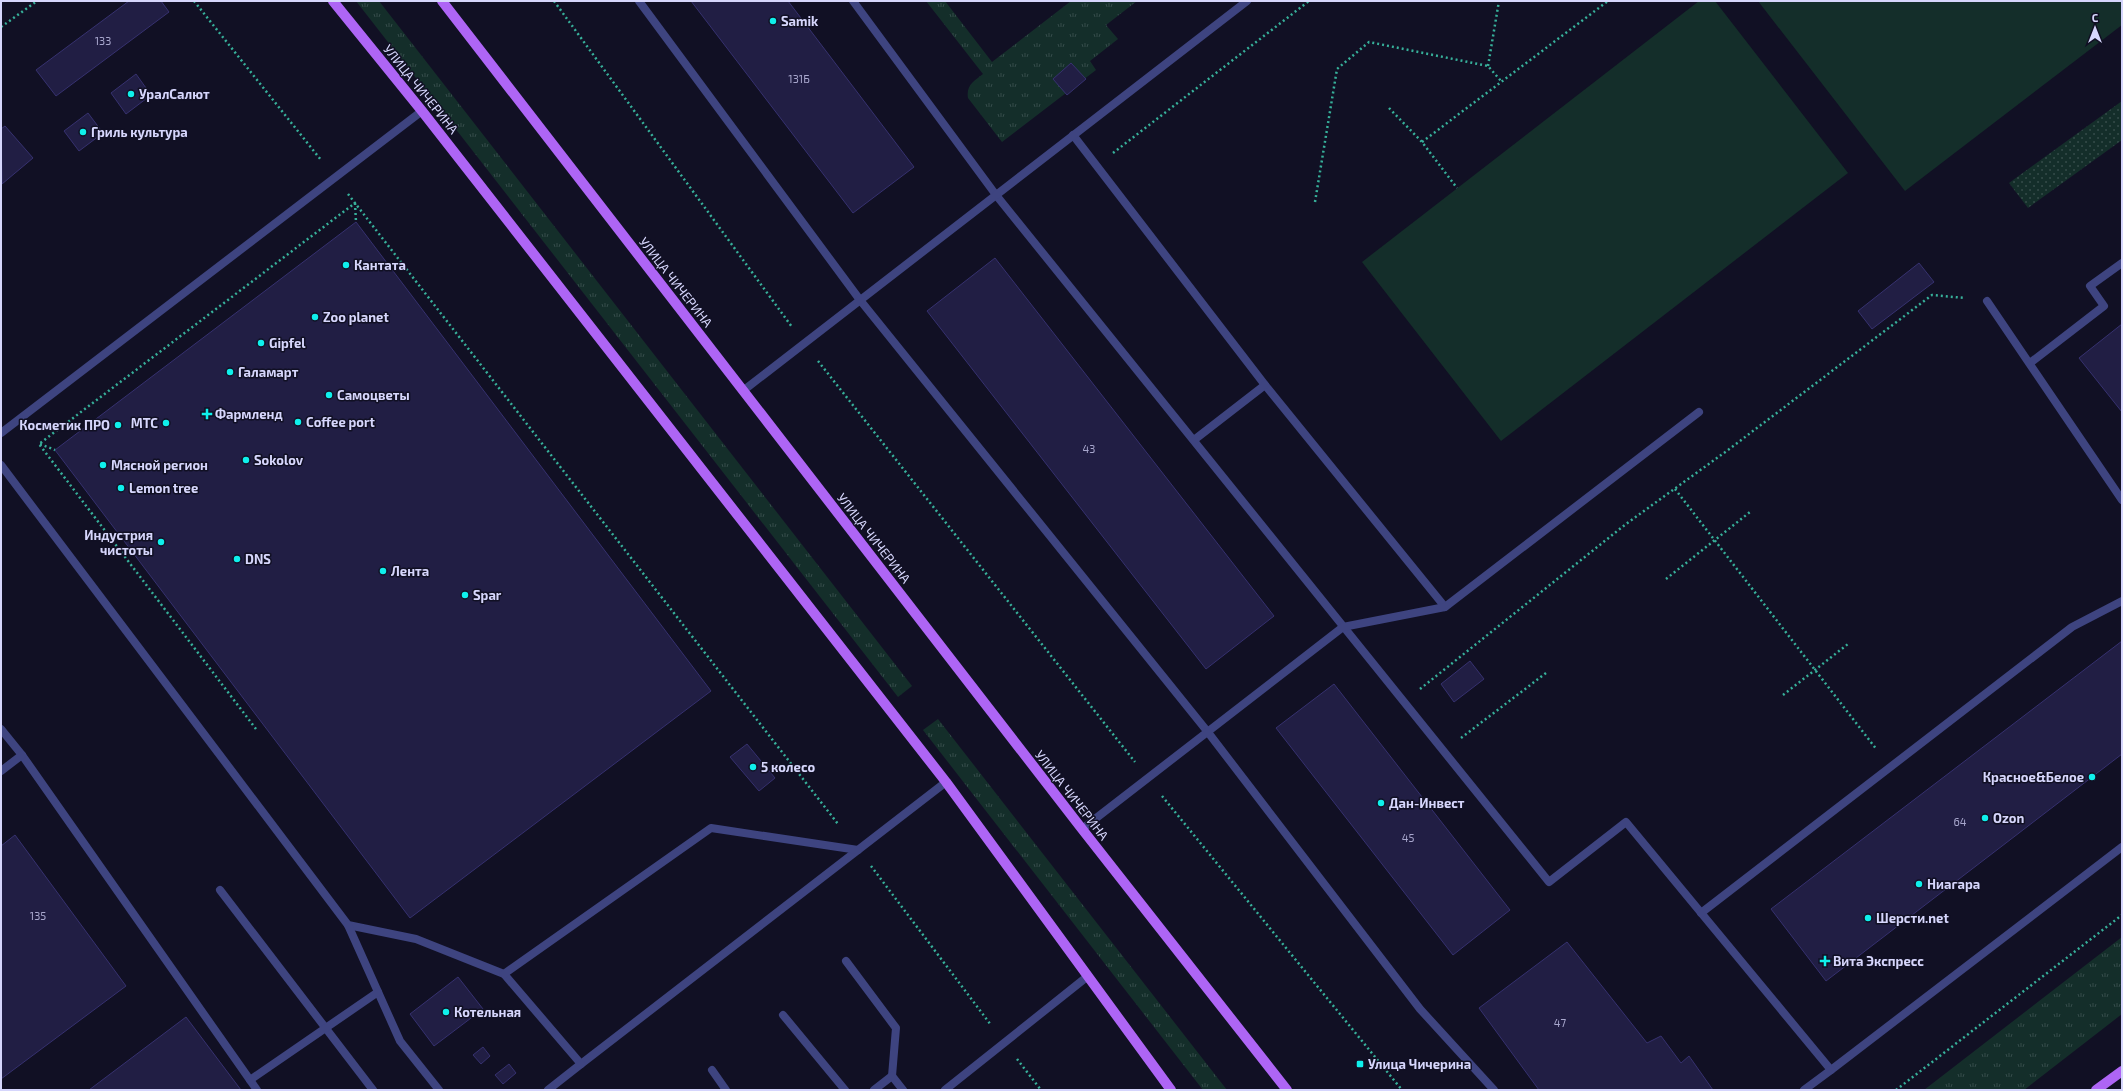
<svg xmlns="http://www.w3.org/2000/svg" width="2123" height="1091" font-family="'Exo 2',sans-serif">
	<defs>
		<pattern id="grass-tufts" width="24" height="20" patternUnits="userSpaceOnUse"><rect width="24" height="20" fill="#142e2a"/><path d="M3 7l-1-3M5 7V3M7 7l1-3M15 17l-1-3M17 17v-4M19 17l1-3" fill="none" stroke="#354c4a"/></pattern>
		<pattern id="park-dots" width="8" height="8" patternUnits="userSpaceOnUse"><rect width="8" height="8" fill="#142e2a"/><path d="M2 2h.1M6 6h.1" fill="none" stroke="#354c4a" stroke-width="1.8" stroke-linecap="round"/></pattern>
	</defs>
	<rect width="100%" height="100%" fill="#111024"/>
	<g fill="url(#grass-tufts)">
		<path d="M 356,1 L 379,1 L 912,686 L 898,697 Z"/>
		<path d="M 926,1 L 945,1 L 992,62 L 1071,1 L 1137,1 L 1106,25 L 1118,39 L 1090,61 L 1096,70 L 1002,142 L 968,98 C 966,85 974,81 983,74 Z"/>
		<path d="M 938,719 L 1227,1090 L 1203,1090 L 923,730 Z"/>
		<path d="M 2122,937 L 2122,1014 L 2024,1090 L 1924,1090 Z"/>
	</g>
	<path fill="url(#park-dots)" d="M 2122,101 L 2122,140 L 2028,208 L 2009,183 Z"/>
	<g fill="#142e2a">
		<path d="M 1699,1 L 1715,1 L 1848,173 L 1501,441 L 1362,262 Z"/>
		<path d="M 1758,1 L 2122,1 L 2122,25 L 1905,191 Z"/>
	</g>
	<g fill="#211e44" stroke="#36316f">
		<path d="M 129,1 L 161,1 L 169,12 L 56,96 L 36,70 Z"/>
		<path d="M 691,1 L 788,1 L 914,167 L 853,213 Z"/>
		<path d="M 1071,63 L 1086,79 L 1067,95 L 1053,79 Z"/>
		<path d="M 136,74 L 151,95 L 126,114 L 111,93 Z"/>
		<path d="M 88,113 L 103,133 L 79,151 L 64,131 Z"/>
		<path d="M 5,126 L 33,158 L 2,184 L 1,129 Z"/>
		<path d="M 356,222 L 711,691 L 410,918 L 55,450 Z"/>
		<path d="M 995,258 L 1274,616 L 1206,669 L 927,311 Z"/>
		<path d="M 1919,263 L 1934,282 L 1872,329 L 1858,311 Z"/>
		<path d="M 2122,324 L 2122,412 L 2079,358 Z"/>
		<path d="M 2122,641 L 2122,754 L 1826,981 L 1771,909 Z"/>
		<path d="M 1470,661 L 1484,679 L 1454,702 L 1441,684 Z"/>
		<path d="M 1334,684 L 1510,910 L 1453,955 L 1276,728 Z"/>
		<path d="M 747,744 L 775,778 L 759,791 L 730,757 Z"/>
		<path d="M 15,835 L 126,986 L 1,1079 L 1,846 Z"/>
		<path d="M 1567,942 L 1647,1043 L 1661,1036 L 1681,1063 L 1689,1056 L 1713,1090 L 1539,1090 L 1479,1008 Z"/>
		<path d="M 458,977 L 483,1009 L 434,1046 L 410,1014 Z"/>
		<path d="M 186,1017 L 241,1090 L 89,1090 Z"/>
		<path d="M 483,1047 L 490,1056 L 481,1064 L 473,1055 Z"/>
		<path d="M 509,1064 L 516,1073 L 503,1084 L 495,1075 Z"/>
	</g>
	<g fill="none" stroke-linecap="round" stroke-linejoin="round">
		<g stroke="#37b09a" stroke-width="2.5" stroke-dasharray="2 3" stroke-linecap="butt">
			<path d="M 194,1 L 321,160"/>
			<path d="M 554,1 L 792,327"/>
			<path d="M 1,27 L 37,1"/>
			<path d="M 1488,66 L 1499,1"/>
			<path d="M 1389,108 L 1422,142 L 1457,188"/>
			<path d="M 1422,142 L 1608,1"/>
			<path d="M 1113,153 L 1309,1"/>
			<path d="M 348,194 L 838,824"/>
			<path d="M 1315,202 L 1337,69 L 1369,42 L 1488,66 L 1501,81"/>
			<path d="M 355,203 L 356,222"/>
			<path d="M 818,361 L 1135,762"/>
			<path d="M 40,444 L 55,450"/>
			<path d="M 1675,489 L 1877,750"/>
			<path d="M 1666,579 L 1750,512"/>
			<path d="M 1420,689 L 1626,524 L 1728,450 L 1932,295 L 1965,298"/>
			<path d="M 1783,695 L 1848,644"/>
			<path d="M 256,729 L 39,444 L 355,203"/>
			<path d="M 1461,738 L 1546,673"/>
			<path d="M 1162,796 L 1402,1090"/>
			<path d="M 871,866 L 991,1025"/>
			<path d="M 1017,1059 L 1041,1090"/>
			<path d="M 1896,1090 L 2122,915"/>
		</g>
		<g stroke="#3e4480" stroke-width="8">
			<path d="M 639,1 L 860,300 L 1207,731 L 1420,1009 L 1494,1090"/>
			<path d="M 853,1 L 996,195 L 1549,882 L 1626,822 L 1831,1070 L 2122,847"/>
			<path d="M 1073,135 L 1265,385 L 1445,607"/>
			<path d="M 1987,301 L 2122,500"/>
			<path d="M 2030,363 L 2104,306 L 2090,286 L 2122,263"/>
			<path d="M 744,390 L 1247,1"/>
			<path d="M 1,433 L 422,111"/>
			<path d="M 1194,440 L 1265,385"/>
			<path d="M 1,465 L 348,925 L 416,939 L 504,974 L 581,1064 L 946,782"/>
			<path d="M 1,729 L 22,755 L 257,1090"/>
			<path d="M 1,771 L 22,755"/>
			<path d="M 1082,829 L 1343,627 L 1445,607 L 1699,412"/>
			<path d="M 220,890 L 373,1090"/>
			<path d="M 1701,913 L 2072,627 L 2122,601"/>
			<path d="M 348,925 L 400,1041 L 439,1090"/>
			<path d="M 846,961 L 896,1028 L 892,1076"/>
			<path d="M 504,974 L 711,828 L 858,850"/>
			<path d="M 783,1015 L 845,1090"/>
			<path d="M 712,1070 L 726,1090"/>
			<path d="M 250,1080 L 378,992"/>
			<path d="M 548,1090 L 581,1064"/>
			<path d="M 874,1090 L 892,1076 L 903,1090"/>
			<path d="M 945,1090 L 1088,976"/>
			<path d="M 1804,1090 L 1831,1070"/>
		</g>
		<g stroke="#ae65f5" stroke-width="10">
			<path d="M 333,1 L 422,111 L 946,782 L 1171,1090"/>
			<path d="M 442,1 L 1082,829 L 1287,1090"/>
			<path d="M 2096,1090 L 2122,1071"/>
		</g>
	</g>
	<g fill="#0ff0ec" stroke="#111024" stroke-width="1.5">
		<circle cx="773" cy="21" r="4"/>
		<circle cx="131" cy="94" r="4"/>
		<circle cx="83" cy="132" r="4"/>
		<circle cx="346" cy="265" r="4"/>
		<circle cx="315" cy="317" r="4"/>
		<circle cx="261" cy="343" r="4"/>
		<circle cx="230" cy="372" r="4"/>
		<circle cx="329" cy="395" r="4"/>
		<path d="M205 408h4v4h4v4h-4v4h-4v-4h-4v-4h4z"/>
		<circle cx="298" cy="422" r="4"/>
		<circle cx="166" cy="423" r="4"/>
		<circle cx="118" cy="425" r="4"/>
		<circle cx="246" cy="460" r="4"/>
		<circle cx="103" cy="465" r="4"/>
		<circle cx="121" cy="488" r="4"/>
		<circle cx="161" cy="542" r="4"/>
		<circle cx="237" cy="559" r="4"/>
		<circle cx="383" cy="571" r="4"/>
		<circle cx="465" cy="595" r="4"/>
		<circle cx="753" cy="767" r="4"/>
		<circle cx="2092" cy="777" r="4"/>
		<circle cx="1381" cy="803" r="4"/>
		<circle cx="1985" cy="818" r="4"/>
		<circle cx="1919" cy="884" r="4"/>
		<circle cx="1868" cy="918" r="4"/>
		<path d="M1823 955h4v4h4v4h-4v4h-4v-4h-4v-4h4z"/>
		<circle cx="446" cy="1012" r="4"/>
		<rect x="1356" y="1060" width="8" height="8" rx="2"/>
	</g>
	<g text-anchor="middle" stroke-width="3" stroke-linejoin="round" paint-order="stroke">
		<g font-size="11" fill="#a9a8ce">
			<text x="103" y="45">133</text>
			<text x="799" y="83">131Б</text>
			<text x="1089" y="453">43</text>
			<text x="1960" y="826">64</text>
			<text x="1408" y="842">45</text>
			<text x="38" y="920">135</text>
			<text x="1560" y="1027">47</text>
		</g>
		<g font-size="13" font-weight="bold" fill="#d6d6fc" stroke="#111024" text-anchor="start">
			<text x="781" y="26">Samik</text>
			<text x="139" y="99">УралСалют</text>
			<text x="91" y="137">Гриль культура</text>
			<text x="354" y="270">Кантата</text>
			<text x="323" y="322">Zoo planet</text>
			<text x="269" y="348">Gipfel</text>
			<text x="238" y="377">Галамарт</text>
			<text x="337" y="400">Самоцветы</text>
			<text x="215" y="419">Фармленд</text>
			<text x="306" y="427">Coffee port</text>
			<text x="158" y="428" text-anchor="end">МТС</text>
			<text x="110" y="430" text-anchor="end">Косметик ПРО</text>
			<text x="254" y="465">Sokolov</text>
			<text x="111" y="470">Мясной регион</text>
			<text x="129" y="493">Lemon tree</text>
			<text x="153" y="540" text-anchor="end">Индустрия<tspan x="153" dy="15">чистоты</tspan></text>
			<text x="245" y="564">DNS</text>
			<text x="391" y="576">Лента</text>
			<text x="473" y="600">Spar</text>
			<text x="761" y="772">5 колесо</text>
			<text x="2084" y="782" text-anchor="end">Красное&amp;Белое</text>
			<text x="1389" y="808">Дан-Инвест</text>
			<text x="1993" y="823">Ozon</text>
			<text x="1927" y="889">Ниагара</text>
			<text x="1876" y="923">Шерсти.net</text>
			<text x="1833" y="966">Вита Экспресс</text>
			<text x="454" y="1017">Котельная</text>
			<text x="1368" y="1069">Улица Чичерина</text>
		</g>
		<g font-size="13" fill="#d6d6fc" stroke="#111024">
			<text transform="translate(421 89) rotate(51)" y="5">УЛИЦА ЧИЧЕРИНА</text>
			<text transform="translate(676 282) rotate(52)" y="5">УЛИЦА ЧИЧЕРИНА</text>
			<text transform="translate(874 538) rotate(52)" y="5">УЛИЦА ЧИЧЕРИНА</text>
			<text transform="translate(1072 795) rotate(52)" y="5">УЛИЦА ЧИЧЕРИНА</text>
		</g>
	</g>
	<rect width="2123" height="1091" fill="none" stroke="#d6d6fc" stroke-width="4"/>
	<g transform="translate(2095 28)" stroke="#111024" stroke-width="3" paint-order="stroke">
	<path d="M0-3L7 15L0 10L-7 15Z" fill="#d6d6fc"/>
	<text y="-6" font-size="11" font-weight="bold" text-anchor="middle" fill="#d6d6fc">С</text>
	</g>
</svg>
